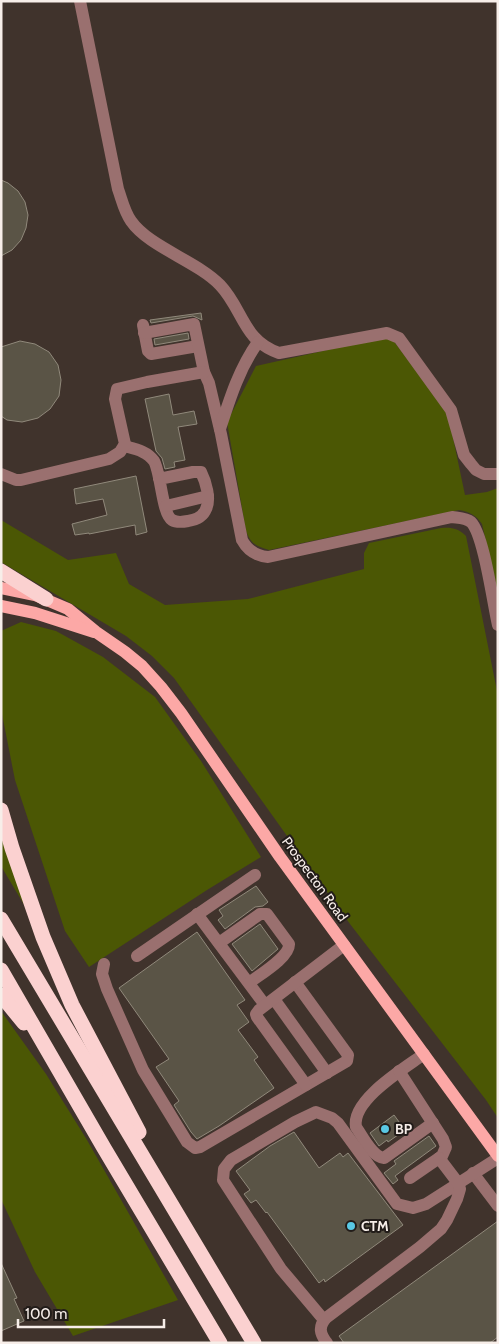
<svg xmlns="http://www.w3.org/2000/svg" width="499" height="1344" font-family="Cabin,sans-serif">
	<rect width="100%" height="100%" fill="#40332c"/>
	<g fill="#4b5704">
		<path d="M 390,336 L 448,414 L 465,495 L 487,492 L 498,488 L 498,593 L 482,524 C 476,515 470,512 459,510 L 269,550 C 256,546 251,544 246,531 L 227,422 L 256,366 Z"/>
		<path d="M 1,520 L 68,560 L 116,553 L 129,584 L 165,605 L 248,599 L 364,569 L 364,553 L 369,543 L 441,528 C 451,527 458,528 466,536 L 498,696 L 498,1118 L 486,1100 L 350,924 L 174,678 L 152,656 L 126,636 L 1,562 Z"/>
		<path d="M 21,622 L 56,631 L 103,657 L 155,697 L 201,761 L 261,857 L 207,890 L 89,967 L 65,931 L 15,780 L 1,709 L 1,631 Z"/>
		<path d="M 1,830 L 32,918 L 1,866 Z"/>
		<path d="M 1,1011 L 46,1074 L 87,1140 L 178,1300 L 73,1336 L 35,1272 L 1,1199 Z"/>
	</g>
	<g fill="#5a5446" stroke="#90897b">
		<path d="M 1,180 L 8,183 L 18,191 L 25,202 L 28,215 L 26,228 L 21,240 L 12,250 L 1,256 Z"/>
		<path d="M 201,313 L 202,320 L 193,316 L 151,323 L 150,320 Z"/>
		<path d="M 188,333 L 189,339 L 155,345 L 154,339 Z"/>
		<path d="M 20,341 L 35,344 L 49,352 L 58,365 L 61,380 L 59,396 L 50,409 L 38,418 L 22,422 L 7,420 L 1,416 L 1,347 Z"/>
		<path d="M 169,394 L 173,415 L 194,411 L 197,424 L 178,427 L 185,460 L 174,462 L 175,467 L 165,469 L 162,458 L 156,451 L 145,399 Z"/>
		<path d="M 136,476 L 147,532 L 136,535 L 135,525 L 89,534 L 89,533 L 75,535 L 72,524 L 107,515 L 103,499 L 76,504 L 74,489 Z"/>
		<path d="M 256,886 L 268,902 L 263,906 L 255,907 L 225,929 L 218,920 L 223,916 L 219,910 Z"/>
		<path d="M 260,924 L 278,949 L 252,971 L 232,944 Z"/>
		<path d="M 197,932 L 245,1000 L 237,1005 L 249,1022 L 238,1030 L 258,1057 L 254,1060 L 274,1088 L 219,1126 L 197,1139 L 191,1132 L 174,1105 L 179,1101 L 156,1067 L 169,1059 L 119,988 Z"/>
		<path d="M 394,1115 L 405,1130 L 388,1142 L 387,1140 L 379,1146 L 370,1133 Z"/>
		<path d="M 294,1132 L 319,1168 L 340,1153 L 343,1157 L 348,1153 L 403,1225 L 325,1282 L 324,1279 L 319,1283 L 267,1212 L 266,1213 L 256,1200 L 251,1203 L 244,1194 L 250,1190 L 236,1171 L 270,1146 Z"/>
		<path d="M 429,1136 L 436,1146 L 395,1176 L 398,1180 L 393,1184 L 384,1173 L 396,1164 L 394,1161 Z"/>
		<path d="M 498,1221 L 498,1337 L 490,1343 L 344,1343 L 339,1336 Z"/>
		<path d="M 1,1263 L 17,1298 L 14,1299 L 24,1321 L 1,1331 Z"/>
	</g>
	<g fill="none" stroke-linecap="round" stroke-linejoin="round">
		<g stroke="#9a706f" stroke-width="12">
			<path d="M 80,1 L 118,189 C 122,200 124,211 131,221 C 149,247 197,261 220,285 C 243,309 243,341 279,353 L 387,333 L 399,338 L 451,410 L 464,455 L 471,464 L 476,470 L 484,474 L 498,474"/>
			<path d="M 143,325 L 148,351 L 151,354 L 198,346"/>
			<path d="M 144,333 L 194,324 L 204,372 L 209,383 L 221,434 L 242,540 C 248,551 256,556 268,557 L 452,517 C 458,518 466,518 471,522 C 484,535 493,604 498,625"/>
			<path d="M 220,429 C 230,398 239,369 258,342"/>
			<path d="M 124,446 C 135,449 147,451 154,461 C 161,473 162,514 172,520 C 177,523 183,522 188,521 C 195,520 203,517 206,509 C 211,499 206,482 201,472 L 193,472 L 159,479"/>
			<path d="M 1,474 L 16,480 L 21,480 L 109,459 L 120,452 L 125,444 L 115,399 L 117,389 L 147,382 L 204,372"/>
			<path d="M 166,506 L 208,496"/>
			<path d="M 197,914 L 265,1005"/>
			<path d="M 219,943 L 260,914 L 267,914 L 289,944 C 290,957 259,975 249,983"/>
			<path d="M 137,956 L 255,875"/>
			<path d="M 104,964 L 102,974 L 107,989 L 143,1070 L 187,1142 L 195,1148 L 200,1147 L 347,1061 L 348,1055 L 295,982"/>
			<path d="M 274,999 L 327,1073"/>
			<path d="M 424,1054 C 405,1068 351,1100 356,1127 C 363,1137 372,1157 384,1158 L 433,1123"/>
			<path d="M 399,1071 L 443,1139 L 446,1147 L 442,1156 L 410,1178"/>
			<path d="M 306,1085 L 257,1017 L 256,1014 L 259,1010 L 344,945"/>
			<path d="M 473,1173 L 498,1206"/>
			<path d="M 324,1320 L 281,1269 L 223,1180 L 224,1169 L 231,1160 L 295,1122 L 316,1112 L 332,1118 L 338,1123 L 397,1204 L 413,1208 L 426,1204 L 498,1158"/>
			<path d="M 327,1343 C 320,1334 318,1327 326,1318 L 420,1247 L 441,1229 L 447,1220 L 457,1199 L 460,1189 L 458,1183 L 439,1158"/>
		</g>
		<g stroke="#fca8a6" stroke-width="12">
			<path d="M 1,588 L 35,595 L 68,609 L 96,632 L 125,652 L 142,666 L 161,687 L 181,713 L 280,857 L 498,1156"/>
			<path d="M 1,606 L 35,613 L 94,632"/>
		</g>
		<g stroke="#fbd1d0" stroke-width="15">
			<path d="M 1,571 L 46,599"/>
			<path d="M 1,810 L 12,848 L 43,937 L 72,1005 L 139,1132"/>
			<path d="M 1,919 L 254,1343"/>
			<path d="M 1,970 L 104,1148 L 220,1343"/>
			<path d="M 1,995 L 24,1023"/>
		</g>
	</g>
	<g fill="#59c8e4" stroke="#221c19" stroke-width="2">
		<circle cx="385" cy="1129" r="5"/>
		<circle cx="351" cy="1226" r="5"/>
	</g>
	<g text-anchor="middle" stroke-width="4" stroke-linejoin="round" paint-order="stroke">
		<g font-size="14" fill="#f7eee9" stroke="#221c19">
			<text transform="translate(315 879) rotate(54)" y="5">Prospecton Road</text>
		</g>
		<g font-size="14" font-weight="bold" fill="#f7eee9" stroke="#221c19" text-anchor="start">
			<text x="395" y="1134">BP</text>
			<text x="361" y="1231">CTM</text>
		</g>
	</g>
	<rect width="499" height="1344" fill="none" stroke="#f7eee9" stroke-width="5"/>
	<path d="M18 1319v8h146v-8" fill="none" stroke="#f7eee9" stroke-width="2.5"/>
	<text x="25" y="1319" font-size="15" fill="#f7eee9" stroke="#221c19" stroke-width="4" paint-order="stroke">100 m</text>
</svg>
